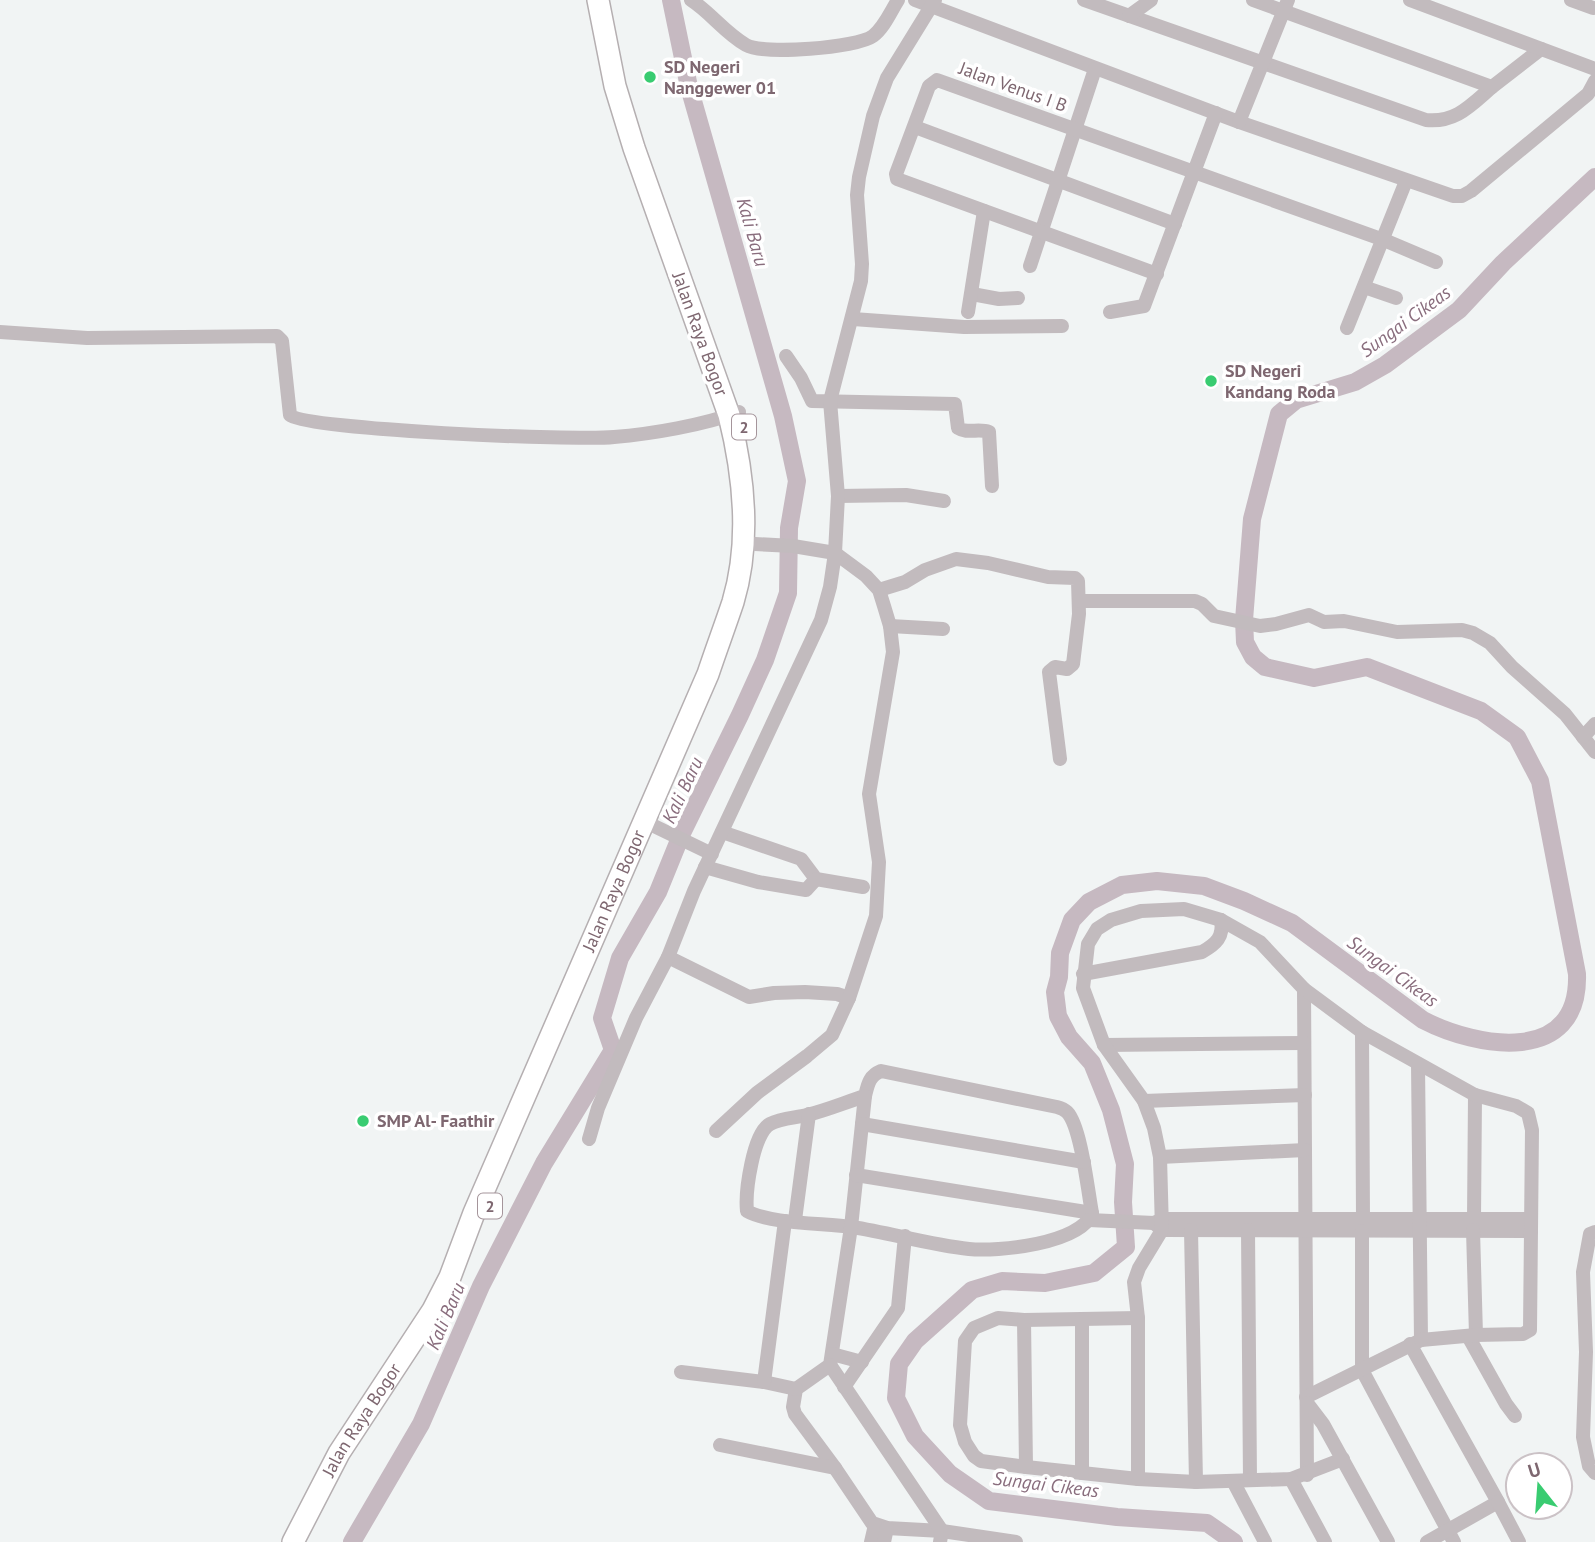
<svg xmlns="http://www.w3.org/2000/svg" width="1595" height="1542" font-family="'PT Sans',sans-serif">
	<rect width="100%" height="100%" fill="#f1f4f4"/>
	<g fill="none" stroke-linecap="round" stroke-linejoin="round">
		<g stroke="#c6b9c1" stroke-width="18">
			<path d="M 352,1542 L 421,1424 L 481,1286 L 544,1163 L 613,1050 L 602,1018 L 620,958 L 658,892 L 682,833 L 740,715 L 765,660 L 788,593 L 789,528 L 797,481 L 783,416 L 689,87 L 671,0"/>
			<path d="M 1234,1542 L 1207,1523 L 1117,1517 L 989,1501 L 950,1474 L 915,1436 L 896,1398 L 899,1364 L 915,1341 L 972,1290 L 1002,1281 L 1045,1283 L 1094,1273 L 1126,1247 L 1123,1202 L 1125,1164 L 1111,1110 L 1092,1063 L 1069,1037 L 1058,1016 L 1055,992 L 1059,977 L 1060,953 L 1072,920 L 1089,902 L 1122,885 L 1157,881 L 1204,886 L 1244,901 L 1292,923 L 1423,1020 C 1477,1048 1580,1066 1577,974 L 1540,781 L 1517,737 L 1481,711 L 1367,667 L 1314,678 L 1265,667 L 1253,657 L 1245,642 L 1244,620 L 1252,519 L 1279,414 L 1296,400 L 1355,382 L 1385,365 L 1459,310 L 1503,263 L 1595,177"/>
		</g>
		<g stroke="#b5afb1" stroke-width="24">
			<g id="highway">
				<path id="s1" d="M 293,1542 L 339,1453 L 433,1310 L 450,1277 L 474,1213 L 708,674 C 716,650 725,626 733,602 C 751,542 744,475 729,415 L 634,148 L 615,86 L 598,0"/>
			</g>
		</g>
		<g stroke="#c2bbbe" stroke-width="14">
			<path d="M 691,0 C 711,13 725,33 746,45 C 763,55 857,48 873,36 C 884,28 891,11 898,0"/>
			<path d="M 915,0 L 1239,122 L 1453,196 L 1462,196 L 1471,191 L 1588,94 L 1595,81"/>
			<path d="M 1084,0 L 1426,120 C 1456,123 1471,105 1492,87"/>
			<path d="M 1253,0 L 1492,87 L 1541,49"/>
			<path d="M 1410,0 L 1595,69"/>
			<path d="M 1571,0 L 1593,8"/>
			<path d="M 1129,16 L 1151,0"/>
			<path d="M 1239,122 L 1288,0"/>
			<path d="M 915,127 L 1175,224"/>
			<path d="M 1030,266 L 1095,69"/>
			<path d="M 1157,274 L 897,179 L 896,174 L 929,86 L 937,80 L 1384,240 L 1436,262"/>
			<path d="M 1364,287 L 1396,298"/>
			<path d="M 972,294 L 999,299 L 1018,298"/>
			<path d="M 968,312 L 984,211"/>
			<path d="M 1110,312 L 1144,306 L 1216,113"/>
			<path d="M 853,319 L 964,327 L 1062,326"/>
			<path d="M 1347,328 L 1406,181"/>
			<path d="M 0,332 L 87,338 L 277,336 L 282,341 L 290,415 C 306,430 578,441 614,437 C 652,434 703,425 739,412"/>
			<path d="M 786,356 L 801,378 L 812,401 L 955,404 L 958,428 C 967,434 979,428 989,432 L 992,486"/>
			<path d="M 838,496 L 906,495 L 944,501"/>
			<path d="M 879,590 L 905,582 L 925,570 L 956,559 L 988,563 L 1048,577 L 1075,578 L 1078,581 L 1079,614 L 1073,664 L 1067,669 L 1055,667 L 1049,672 L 1060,759"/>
			<path d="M 1079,601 L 1195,601 L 1202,604 L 1214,616 L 1260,626 L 1276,624 L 1309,615 L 1324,622 L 1344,621 L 1397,632 L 1462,630 L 1473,633 L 1490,643 L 1512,667 L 1565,714 L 1595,752"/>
			<path d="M 890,626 L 943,629"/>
			<path d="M 1583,737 L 1595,724"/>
			<path d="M 654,826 L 712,854"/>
			<path d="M 722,832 L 801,859 L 816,879 L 863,887"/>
			<path d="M 705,867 L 758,882 L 806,890 L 816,879"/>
			<path d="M 668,957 L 749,997 L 774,993 L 805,992 L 837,994 L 849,998"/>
			<path d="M 1083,974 L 1202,952 C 1216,944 1224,937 1221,920"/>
			<path d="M 1304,989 L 1307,1475"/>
			<path d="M 1362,1032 L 1363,1219"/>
			<path d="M 1104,1045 L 1304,1043"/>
			<path d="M 881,1071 L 1057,1107 C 1061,1108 1064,1109 1067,1112 C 1081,1126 1088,1192 1092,1213 C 1081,1244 997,1252 969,1249 C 930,1245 891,1233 852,1227 C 825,1223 769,1224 747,1211 C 745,1192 753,1133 770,1124 C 781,1118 795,1118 807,1115 C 827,1110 846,1102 865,1096 C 868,1084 869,1076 881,1071 Z"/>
			<path d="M 865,1096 L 851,1227 L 830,1365 L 796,1389 L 793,1407 L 795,1414 L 835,1468 L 872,1523 L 887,1528 L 942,1531 L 1016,1542"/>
			<path d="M 1144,1101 L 1305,1095"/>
			<path d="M 862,1124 L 1084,1162"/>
			<path d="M 716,1131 L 757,1093 L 807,1056 L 832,1035 L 849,998 L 876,916 L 879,862 L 869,794 L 893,652 L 890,626 L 884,606 L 879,590 L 866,576 L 835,553 L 793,546 L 755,544"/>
			<path d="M 589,1139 L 598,1108 L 636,1018 L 668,957 L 694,891 L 821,620 L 830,587 L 835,553 L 838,496 L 830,401 L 861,281 L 862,264 L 857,195 L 859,177 L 873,116 L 887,78 L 935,0"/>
			<path d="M 1160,1157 L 1305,1150"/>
			<path d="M 856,1175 L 1092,1213"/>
			<path d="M 1474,1219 L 1475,1095"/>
			<path d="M 1531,1219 L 1163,1219 L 1154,1223 L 1162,1230 L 1531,1231"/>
			<path d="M 795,1220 L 809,1114"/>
			<path d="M 1089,1220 L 1154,1223"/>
			<path d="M 1191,1230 L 1196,1482"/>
			<path d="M 1248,1230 L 1250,1480"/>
			<path d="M 1473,1230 L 1476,1335"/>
			<path d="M 1362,1231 L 1362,1370 L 1454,1542"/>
			<path d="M 1595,1232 L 1590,1234 L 1583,1272 L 1586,1352 L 1583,1437 L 1589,1466 L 1595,1473"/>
			<path d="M 1138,1318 L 1024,1320 L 998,1318 L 974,1328 L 965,1341 L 960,1425 L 965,1442 L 974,1456 L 981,1461 L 1026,1467 L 1138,1479 L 1196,1482 L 1291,1479 L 1343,1459"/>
			<path d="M 1024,1320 L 1026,1467"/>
			<path d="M 1468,1336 L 1506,1404 L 1515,1416"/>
			<path d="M 1410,1344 L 1498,1502 L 1427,1542"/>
			<path d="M 832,1354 L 862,1362"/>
			<path d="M 830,1365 L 942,1531 L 940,1542"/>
			<path d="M 681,1372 L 764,1382 L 796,1389"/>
			<path d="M 764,1382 L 785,1221"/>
			<path d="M 844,1387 L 898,1308 L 905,1236"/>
			<path d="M 1306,1397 L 1421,1340 L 1418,1064"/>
			<path d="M 1307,1403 L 1323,1424 L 1388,1542"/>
			<path d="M 720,1445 L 835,1468"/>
			<path d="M 1082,1473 L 1082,1319"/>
			<path d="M 1138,1479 L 1138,1318 L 1134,1282 L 1139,1268 L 1162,1230 L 1160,1157 L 1154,1128 L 1144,1101 L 1104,1045 L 1083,988 L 1088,944 L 1097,929 L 1111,920 L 1141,911 L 1184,909 L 1221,920 L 1260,942 L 1304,989 L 1362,1032 L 1475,1095 L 1516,1106 L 1528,1113 L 1532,1130 L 1530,1330 L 1523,1334 L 1476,1335 L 1421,1340"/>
			<path d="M 1291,1479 L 1325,1542"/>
			<path d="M 1233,1481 L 1265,1542"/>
			<path d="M 1498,1502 L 1519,1542"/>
			<path d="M 871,1542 L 875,1525"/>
			<path d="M 884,1542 L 887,1528"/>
		</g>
		<use href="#highway" stroke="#fff" stroke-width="21"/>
	</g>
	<g fill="#39cc71" stroke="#fff" stroke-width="2.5">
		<circle cx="650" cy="77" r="7"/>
		<circle cx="1211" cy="381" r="7"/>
		<circle cx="363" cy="1121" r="7"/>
	</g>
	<g text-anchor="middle" stroke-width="7" stroke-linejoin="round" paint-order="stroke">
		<g fill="#fff" stroke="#a5959b" stroke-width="2">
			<rect x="732" y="414.5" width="24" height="25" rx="5"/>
			<rect x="478" y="1193.5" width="24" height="25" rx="5"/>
		</g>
		<g font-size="16" font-weight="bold" fill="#7e6770">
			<text x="744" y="433">2</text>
			<text x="490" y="1212">2</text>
		</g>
		<g font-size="18" font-weight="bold" fill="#7e6770" stroke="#fff" text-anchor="start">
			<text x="664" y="73">SD Negeri<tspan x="664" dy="21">Nanggewer 01</tspan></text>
			<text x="1225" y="377">SD Negeri<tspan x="1225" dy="21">Kandang Roda</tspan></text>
			<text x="377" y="1127">SMP Al- Faathir</text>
		</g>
		<g font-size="18" fill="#7e6770" stroke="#fff">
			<text transform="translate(1013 87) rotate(20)" y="6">Jalan Venus I B</text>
			<text transform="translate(700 334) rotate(70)" y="6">Jalan Raya Bogor</text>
			<text dy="6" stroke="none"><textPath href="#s1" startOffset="728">Jalan Raya Bogor</textPath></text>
			<text dy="6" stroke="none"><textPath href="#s1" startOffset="140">Jalan Raya Bogor</textPath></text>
		</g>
		<g font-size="19" font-style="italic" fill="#896d7d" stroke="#fff">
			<text transform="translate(753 232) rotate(74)" y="7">Kali Baru</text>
			<text transform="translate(1405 321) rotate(-36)" y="7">Sungai Cikeas</text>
			<text transform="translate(682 790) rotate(-65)" y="7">Kali Baru</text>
			<text transform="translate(1393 971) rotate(36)" y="7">Sungai Cikeas</text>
			<text transform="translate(445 1316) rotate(-67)" y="7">Kali Baru</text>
			<text transform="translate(1046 1484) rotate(7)" y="7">Sungai Cikeas</text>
		</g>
	</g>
	<g transform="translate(1539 1486) rotate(343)"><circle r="33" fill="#ffffff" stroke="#cbc2c6" stroke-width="2"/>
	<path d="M0-5L12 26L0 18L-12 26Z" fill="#39cc71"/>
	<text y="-10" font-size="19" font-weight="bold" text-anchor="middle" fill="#7e6770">U</text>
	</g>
</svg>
